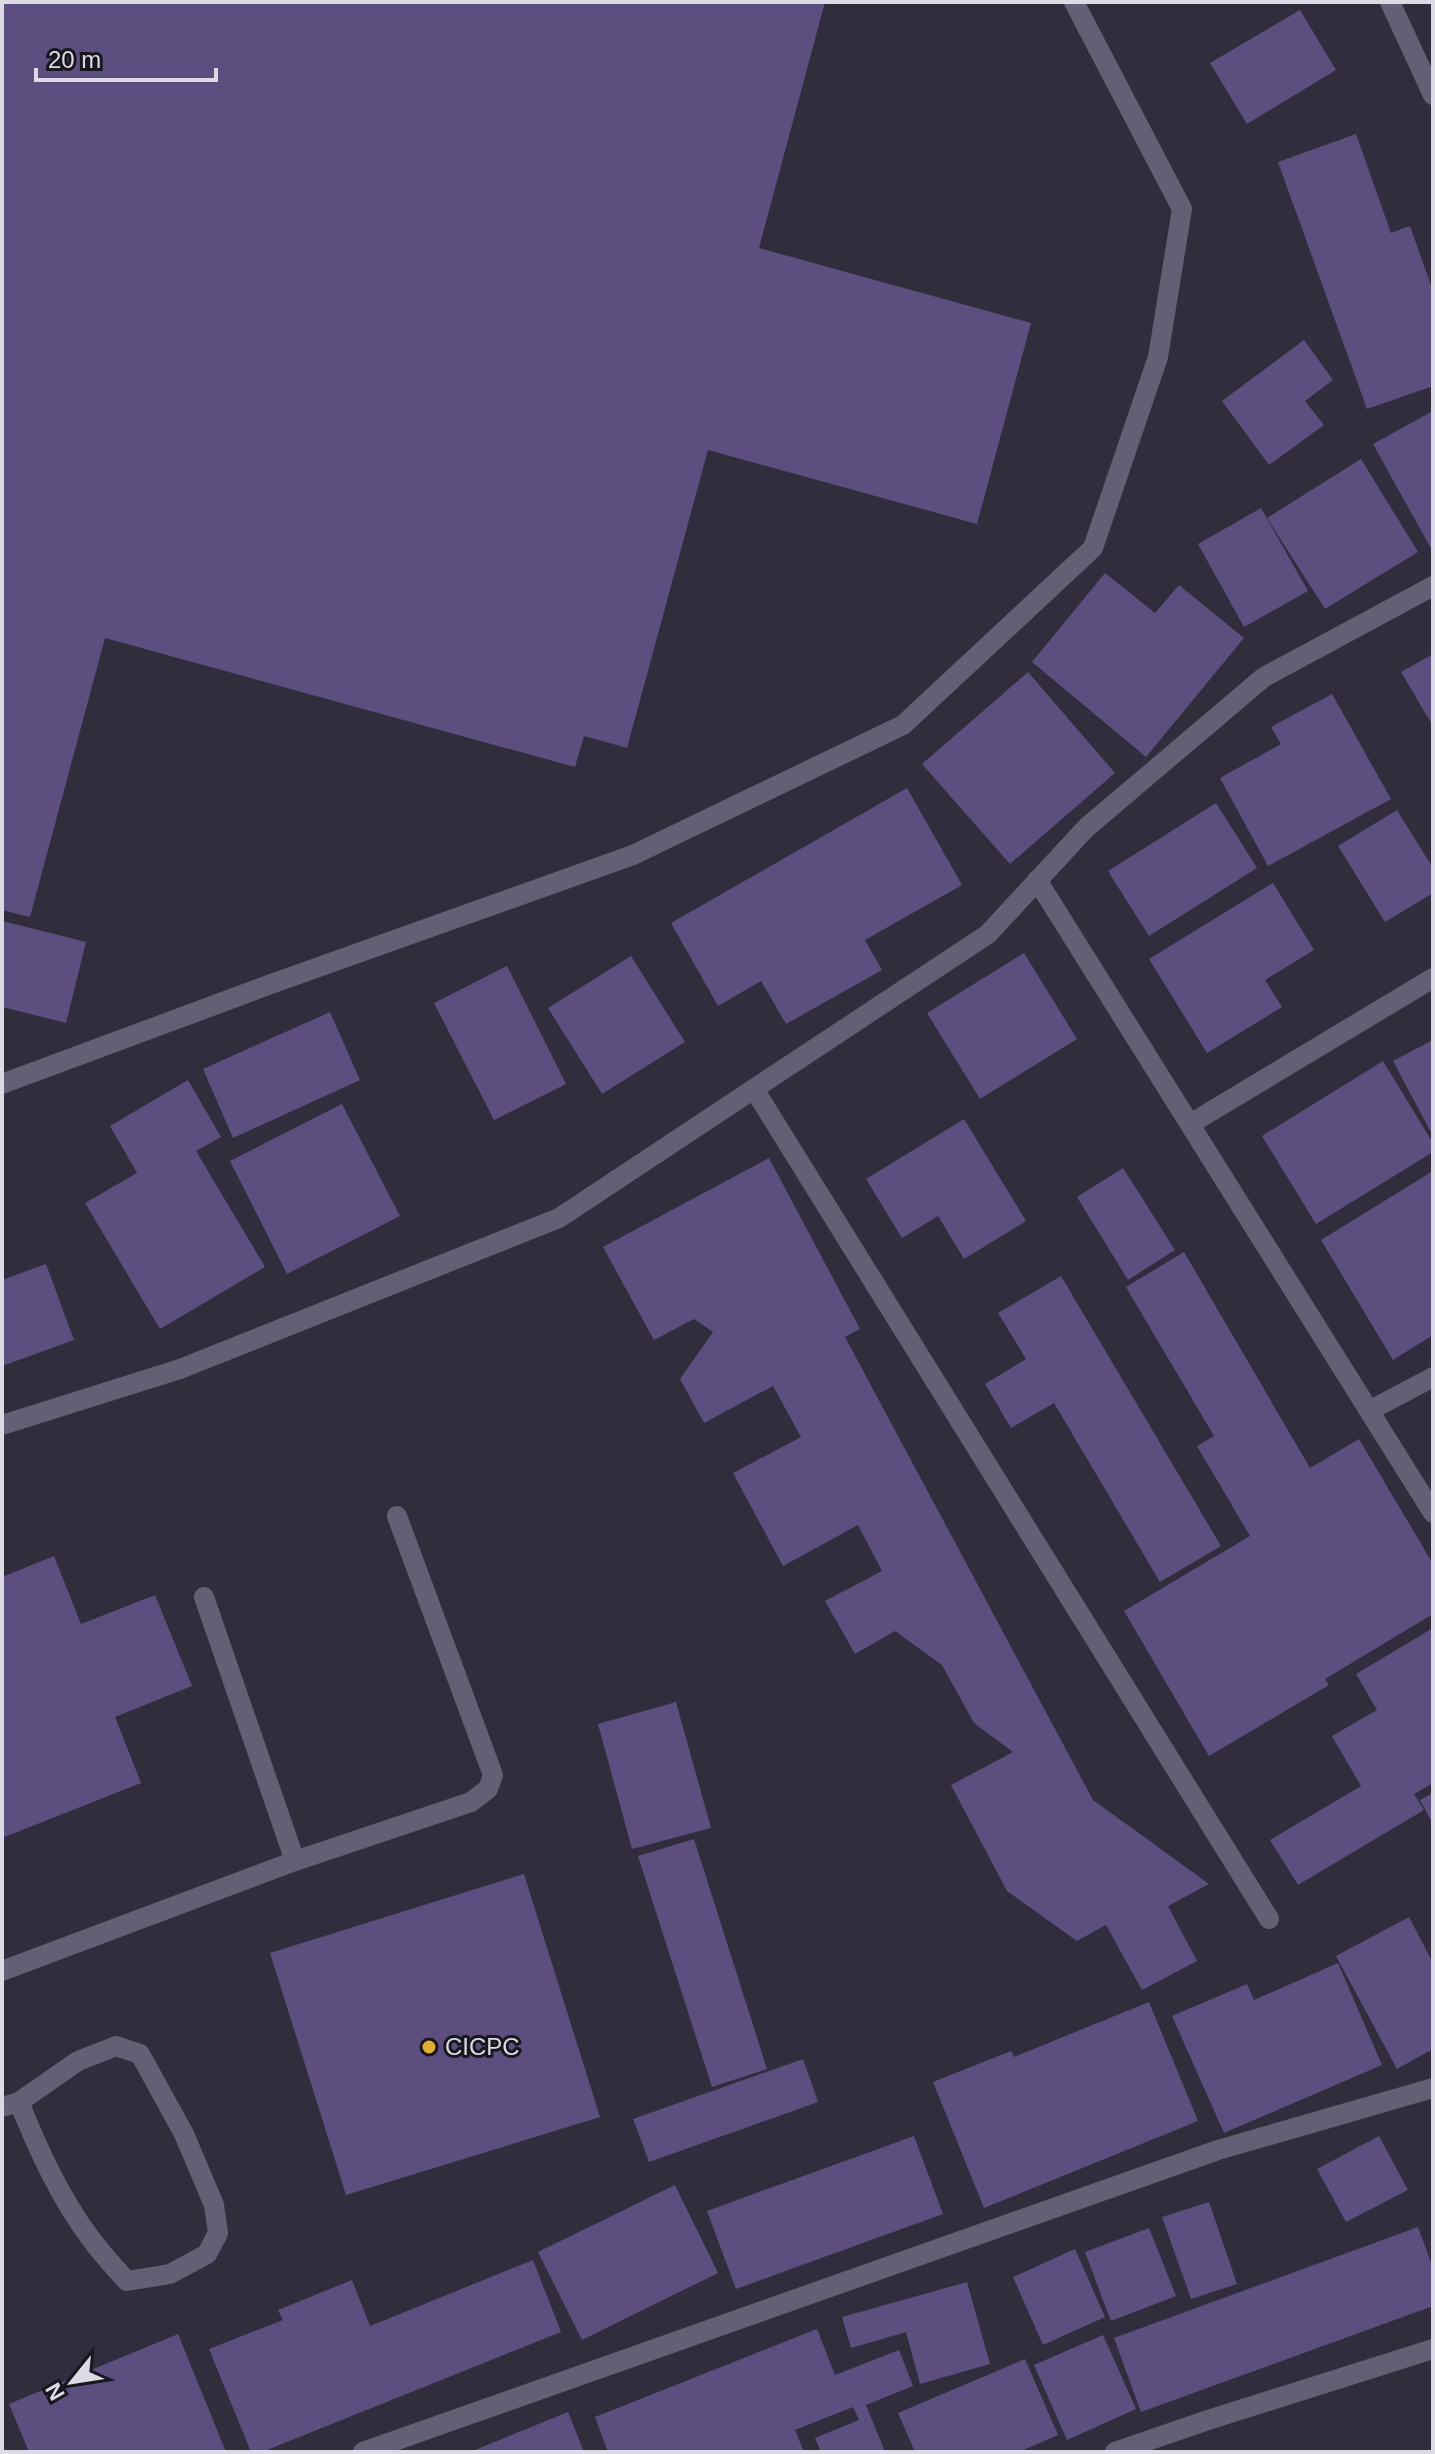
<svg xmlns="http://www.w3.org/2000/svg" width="1435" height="2454" font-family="Arial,sans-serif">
	<rect width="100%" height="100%" fill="#322d3d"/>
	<g fill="#5c4e7e">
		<path d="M 2,2 L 825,2 L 759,248 L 1031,323 L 977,524 L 708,450 L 627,748 L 584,736 L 575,767 L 105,638 L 30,917 L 2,910 Z"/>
		<path d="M 1300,10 L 1336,70 L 1247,124 L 1210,63 Z"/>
		<path d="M 1356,134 L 1391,233 L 1410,226 L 1433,291 L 1433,386 L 1367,409 L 1278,162 Z"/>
		<path d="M 1304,340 L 1333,380 L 1305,401 L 1324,425 L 1269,465 L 1222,401 Z"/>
		<path d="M 1433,411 L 1433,552 L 1373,444 Z"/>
		<path d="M 1361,459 L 1418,552 L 1325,609 L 1267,518 Z"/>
		<path d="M 1261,508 L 1308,591 L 1244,627 L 1198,544 Z"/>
		<path d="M 1105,573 L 1155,613 L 1179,585 L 1244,638 L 1146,757 L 1032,662 Z"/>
		<path d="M 1433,654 L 1433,726 L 1401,672 Z"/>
		<path d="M 1028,672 L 1115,773 L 1010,864 L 922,764 Z"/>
		<path d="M 1332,694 L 1391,799 L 1268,866 L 1220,778 L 1281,744 L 1271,727 Z"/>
		<path d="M 907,788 L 962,885 L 865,940 L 882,970 L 786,1024 L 761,981 L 718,1006 L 671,923 Z"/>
		<path d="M 1216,803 L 1257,868 L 1149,936 L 1108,871 Z"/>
		<path d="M 1397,810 L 1433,868 L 1433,893 L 1385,922 L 1338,846 Z"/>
		<path d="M 1273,883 L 1314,950 L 1265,980 L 1282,1007 L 1207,1053 L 1149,959 Z"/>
		<path d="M 2,921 L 86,942 L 66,1023 L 2,1007 Z"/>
		<path d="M 1024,953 L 1077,1039 L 980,1099 L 927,1013 Z"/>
		<path d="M 631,956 L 685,1042 L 602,1094 L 548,1008 Z"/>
		<path d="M 507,966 L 566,1084 L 494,1120 L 434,1003 Z"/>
		<path d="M 330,1012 L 360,1080 L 233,1138 L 203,1069 Z"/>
		<path d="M 1433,1040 L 1433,1136 L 1393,1061 Z"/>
		<path d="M 1383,1061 L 1433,1143 L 1433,1152 L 1316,1224 L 1262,1136 Z"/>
		<path d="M 188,1080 L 221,1137 L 196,1151 L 265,1267 L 160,1329 L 85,1203 L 137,1173 L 110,1126 Z"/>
		<path d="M 342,1104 L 400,1216 L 287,1274 L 230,1161 Z"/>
		<path d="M 964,1119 L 1026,1221 L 964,1259 L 938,1216 L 902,1238 L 866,1179 Z"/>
		<path d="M 769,1158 L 860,1329 L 845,1337 L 1093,1800 L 1209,1884 L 1168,1906 L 1197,1961 L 1142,1990 L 1106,1925 L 1077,1941 L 1007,1891 L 951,1785 L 1013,1752 L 974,1723 L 942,1665 L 895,1631 L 855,1654 L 825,1601 L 882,1571 L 858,1525 L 783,1566 L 733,1473 L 801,1437 L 773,1386 L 704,1423 L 680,1379 L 713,1332 L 694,1319 L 654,1340 L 603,1247 Z"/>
		<path d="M 1123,1168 L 1175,1250 L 1128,1280 L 1077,1197 Z"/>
		<path d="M 1433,1171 L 1433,1335 L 1393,1360 L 1321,1240 Z"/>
		<path d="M 1184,1252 L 1310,1468 L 1359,1439 L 1433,1564 L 1433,1614 L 1325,1679 L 1329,1685 L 1209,1756 L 1124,1611 L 1250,1536 L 1197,1446 L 1214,1436 L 1126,1287 Z"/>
		<path d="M 46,1264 L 74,1340 L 2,1366 L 2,1280 Z"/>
		<path d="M 1061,1276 L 1221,1546 L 1160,1582 L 1054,1403 L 1011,1428 L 985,1384 L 1026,1359 L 998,1313 Z"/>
		<path d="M 54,1556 L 81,1624 L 155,1595 L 192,1686 L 115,1717 L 141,1783 L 2,1838 L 2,1577 Z"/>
		<path d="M 1433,1628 L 1433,1783 L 1414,1794 L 1424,1810 L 1298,1885 L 1270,1840 L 1361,1786 L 1332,1736 L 1377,1710 L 1356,1674 Z"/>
		<path d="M 676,1702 L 711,1828 L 632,1849 L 598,1724 Z"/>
		<path d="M 1433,1793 L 1433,1824 L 1420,1800 Z"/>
		<path d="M 694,1839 L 767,2069 L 712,2087 L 638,1856 Z"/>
		<path d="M 524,1874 L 600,2117 L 346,2195 L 270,1953 Z"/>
		<path d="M 1409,1917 L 1433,1963 L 1433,2049 L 1397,2069 L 1336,1956 Z"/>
		<path d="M 1338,1963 L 1382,2065 L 1224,2133 L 1172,2016 L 1247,1984 L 1254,2000 Z"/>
		<path d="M 1149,2002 L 1198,2121 L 984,2208 L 933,2082 L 1011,2051 L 1014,2057 Z"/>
		<path d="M 803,2059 L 818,2102 L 649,2162 L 633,2119 Z"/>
		<path d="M 914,2136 L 943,2214 L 736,2289 L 707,2211 Z"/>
		<path d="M 1379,2136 L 1408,2190 L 1346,2222 L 1317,2169 Z"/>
		<path d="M 675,2185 L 718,2273 L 582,2340 L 538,2252 Z"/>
		<path d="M 1209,2202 L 1237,2284 L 1191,2299 L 1162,2217 Z"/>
		<path d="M 1418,2227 L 1433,2268 L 1433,2306 L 1141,2412 L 1114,2338 Z"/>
		<path d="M 1149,2228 L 1176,2296 L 1111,2321 L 1085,2252 Z"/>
		<path d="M 1075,2249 L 1105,2317 L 1043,2345 L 1013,2277 Z"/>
		<path d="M 533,2260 L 561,2332 L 262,2452 L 251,2452 L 209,2349 L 283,2320 L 278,2310 L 352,2280 L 370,2326 Z"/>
		<path d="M 967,2282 L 990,2364 L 920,2384 L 906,2332 L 851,2348 L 842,2317 Z"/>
		<path d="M 817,2329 L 835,2375 L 899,2350 L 913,2386 L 866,2405 L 885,2452 L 821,2452 L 815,2438 L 859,2420 L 853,2407 L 795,2430 L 804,2452 L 608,2452 L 595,2417 Z"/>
		<path d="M 178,2334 L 226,2452 L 29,2452 L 9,2404 Z"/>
		<path d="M 1103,2335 L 1136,2409 L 1067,2440 L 1034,2365 Z"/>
		<path d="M 1025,2359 L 1058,2435 L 1019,2452 L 915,2452 L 898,2413 Z"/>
		<path d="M 568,2412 L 584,2452 L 470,2452 Z"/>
	</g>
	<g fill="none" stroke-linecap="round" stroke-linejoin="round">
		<g stroke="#655f75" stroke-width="20">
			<path d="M 1390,2 L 1433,95"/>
			<path d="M 1037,880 L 1433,1513"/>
			<path d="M 2,1084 L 271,984 L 633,855 L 903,725 L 1093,548 L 1158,357 L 1182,209 L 1074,2"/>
			<path d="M 754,1089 L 1269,1919"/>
			<path d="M 1190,1124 L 1433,978"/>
			<path d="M 1369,1411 L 1433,1377"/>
			<path d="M 2,1425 L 180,1369 L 559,1218 L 988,934 L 1086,828 L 1264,677 L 1433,586"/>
			<path d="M 204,1597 L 295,1861"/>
			<path d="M 2,1971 L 295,1861 L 471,1802 L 488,1789 L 493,1775 L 397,1516"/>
			<path d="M 2,2107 L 19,2102 L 78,2061 L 116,2046 L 140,2054 L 184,2134 L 214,2205 L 218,2233 L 207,2254 L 170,2274 L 127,2281 C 115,2268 102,2254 91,2239 C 60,2198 38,2149 19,2102"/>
			<path d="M 363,2452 L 1218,2150 L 1433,2088"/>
			<path d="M 1115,2452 L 1208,2420 L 1433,2349"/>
		</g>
	</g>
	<circle fill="#dfb034" stroke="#19171e" stroke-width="3" cx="429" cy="2047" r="8"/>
	<g text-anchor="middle" stroke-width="6" stroke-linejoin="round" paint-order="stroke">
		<g font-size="24" fill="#dcdae4" stroke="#19171e" text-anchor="start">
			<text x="445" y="2055">CICPC</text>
		</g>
	</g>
	<rect width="1435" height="2454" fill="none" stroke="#dcdae4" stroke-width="8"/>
	<g transform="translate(72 2382) rotate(240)" stroke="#19171e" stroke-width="6" paint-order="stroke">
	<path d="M0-6L14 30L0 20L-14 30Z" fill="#dcdae4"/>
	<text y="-12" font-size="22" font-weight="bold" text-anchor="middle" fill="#dcdae4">N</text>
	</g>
	<path d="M36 68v12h180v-12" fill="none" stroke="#dcdae4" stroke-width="4"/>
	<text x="48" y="68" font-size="24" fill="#dcdae4" stroke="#19171e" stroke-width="6" paint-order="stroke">20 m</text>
</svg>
